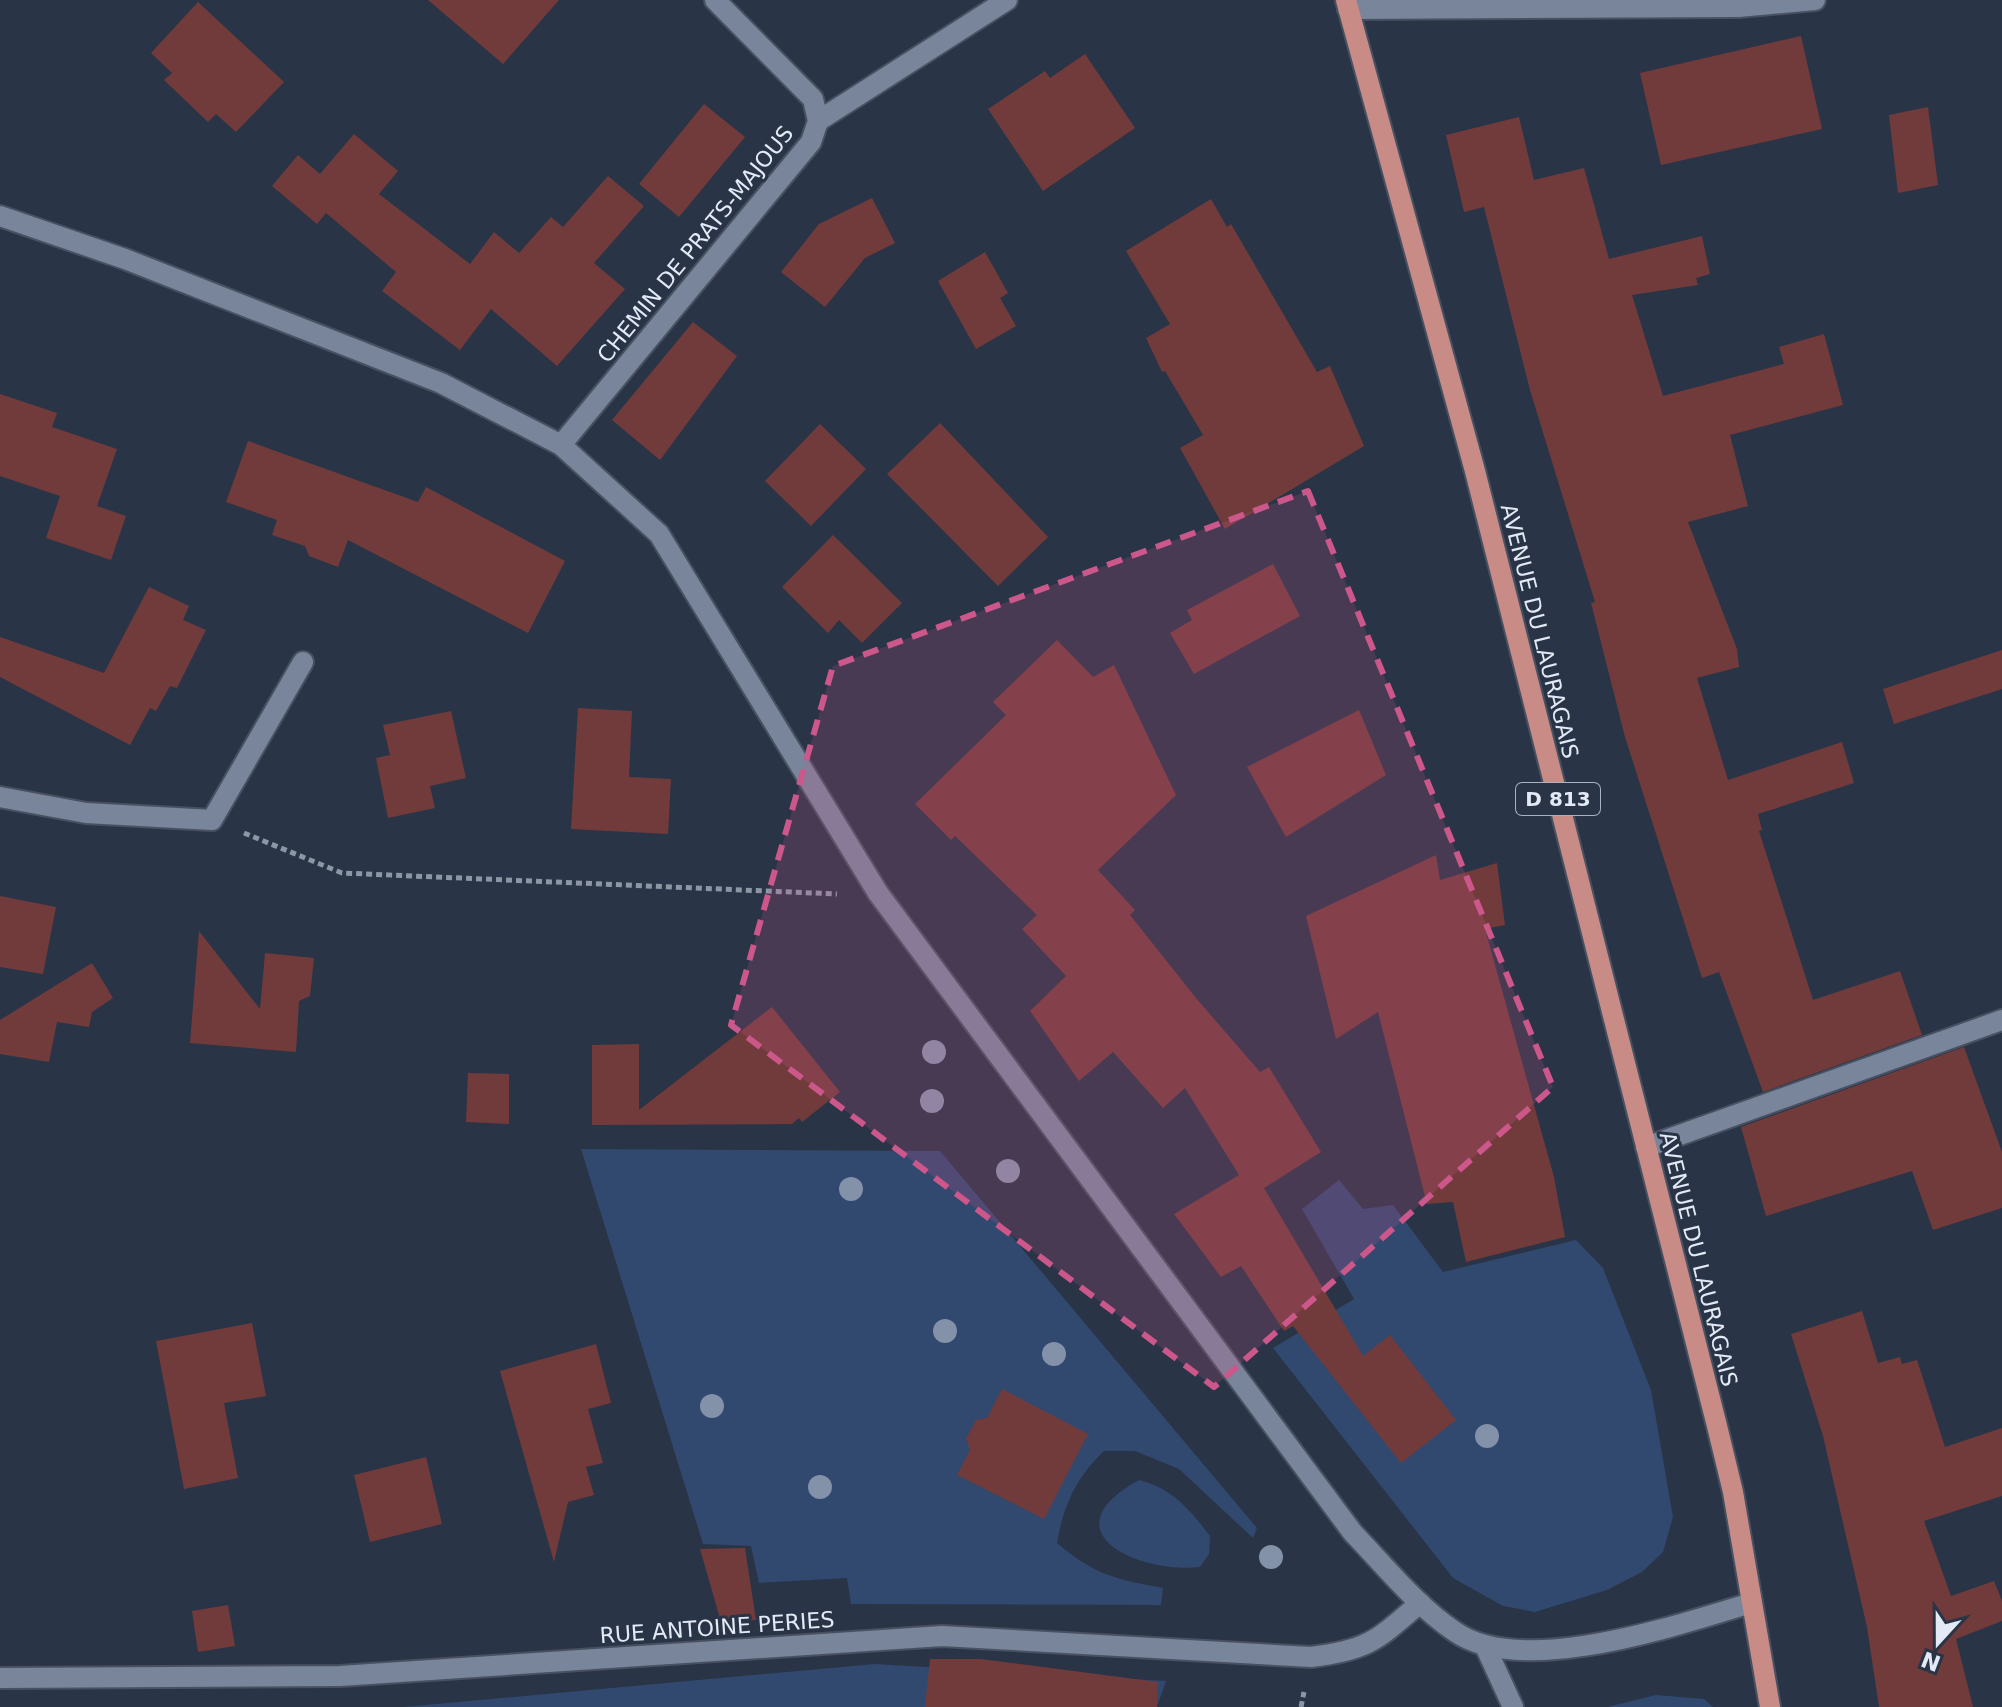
<svg xmlns="http://www.w3.org/2000/svg" width="2002" height="1707" font-family="'DejaVu Sans',sans-serif">
	<rect width="100%" height="100%" fill="#293447"/>
	<g fill="#31486f">
		<path d="M 581,1149 L 940,1151 L 1257,1528 L 1253,1538 L 1179,1469 L 1135,1451 L 1104,1451 C 1075,1479 1064,1505 1057,1543 C 1095,1575 1115,1579 1163,1588 L 1161,1605 L 851,1604 L 847,1578 L 759,1583 L 751,1546 L 703,1544 Z"/>
		<path d="M 1339,1180 L 1363,1209 L 1393,1205 L 1443,1272 L 1576,1240 L 1603,1268 L 1651,1390 L 1673,1517 L 1663,1552 L 1642,1572 L 1607,1590 L 1535,1612 L 1503,1606 L 1453,1578 L 1273,1348 L 1354,1299 L 1302,1209 Z"/>
		<path d="M 1139,1480 C 1172,1488 1190,1510 1210,1536 L 1209,1554 L 1200,1567 C 1137,1574 1046,1531 1139,1480 Z"/>
		<path d="M 875,1664 L 1166,1681 L 1157,1707 L 403,1707 Z"/>
		<path d="M 1656,1695 L 1704,1699 L 1713,1707 L 1607,1707 Z"/>
	</g>
	<g fill="#723b3b">
		<path d="M 428,0 L 559,0 L 503,64 Z"/>
		<path d="M 198,2 L 284,82 L 236,132 L 216,114 L 208,122 L 164,80 L 172,73 L 151,53 Z"/>
		<path d="M 1801,36 L 1822,129 L 1661,165 L 1640,73 Z"/>
		<path d="M 1085,54 L 1135,128 L 1043,191 L 988,109 L 1045,71 L 1050,78 Z"/>
		<path d="M 704,104 L 745,137 L 679,217 L 639,184 Z"/>
		<path d="M 1928,107 L 1938,185 L 1898,193 L 1889,115 Z"/>
		<path d="M 1519,117 L 1534,180 L 1584,168 L 1609,259 L 1702,236 L 1710,274 L 1696,278 L 1698,285 L 1632,295 L 1663,396 L 1784,364 L 1779,347 L 1824,334 L 1843,405 L 1730,435 L 1748,506 L 1688,522 L 1737,649 L 1739,667 L 1697,678 L 1728,780 L 1842,742 L 1854,783 L 1758,814 L 1762,830 L 1759,831 L 1813,1000 L 1900,971 L 1922,1035 L 1763,1092 L 1719,972 L 1702,978 L 1625,737 L 1591,603 L 1595,602 L 1530,390 L 1484,207 L 1464,212 L 1446,135 Z"/>
		<path d="M 354,134 L 398,171 L 379,194 L 470,264 L 494,232 L 519,253 L 551,217 L 563,227 L 608,176 L 644,206 L 594,263 L 625,289 L 557,366 L 491,309 L 460,350 L 382,291 L 396,272 L 326,213 L 317,224 L 272,186 L 298,155 L 320,174 Z"/>
		<path d="M 872,198 L 895,243 L 865,258 L 825,307 L 781,272 L 819,224 Z"/>
		<path d="M 1211,199 L 1227,227 L 1231,224 L 1317,372 L 1330,366 L 1364,446 L 1225,529 L 1180,448 L 1203,435 L 1165,371 L 1162,372 L 1146,338 L 1170,324 L 1126,251 Z"/>
		<path d="M 985,252 L 1008,293 L 1000,298 L 1016,326 L 976,349 L 938,281 Z"/>
		<path d="M 693,322 L 737,356 L 660,460 L 612,420 Z"/>
		<path d="M 0,394 L 57,413 L 52,427 L 117,449 L 97,506 L 126,516 L 111,560 L 46,538 L 60,496 L 0,476 Z"/>
		<path d="M 940,423 L 1048,537 L 998,586 L 887,474 Z"/>
		<path d="M 820,424 L 866,469 L 811,526 L 765,481 Z"/>
		<path d="M 248,441 L 418,502 L 426,487 L 565,561 L 528,633 L 348,540 L 338,567 L 309,556 L 305,546 L 272,535 L 277,520 L 226,502 Z"/>
		<path d="M 833,535 L 902,603 L 862,643 L 839,620 L 828,633 L 782,587 Z"/>
		<path d="M 1273,564 L 1300,616 L 1194,674 L 1170,633 L 1192,620 L 1187,610 Z"/>
		<path d="M 149,587 L 189,606 L 183,620 L 206,630 L 177,688 L 170,686 L 156,711 L 150,708 L 130,745 L 0,677 L 0,637 L 104,673 Z"/>
		<path d="M 1057,640 L 1093,677 L 1114,665 L 1176,795 L 1098,870 L 1135,910 L 1130,915 L 1196,998 L 1260,1072 L 1269,1067 L 1321,1152 L 1264,1188 L 1363,1356 L 1390,1335 L 1456,1420 L 1401,1463 L 1293,1326 L 1284,1331 L 1241,1266 L 1221,1277 L 1174,1214 L 1239,1175 L 1185,1088 L 1163,1108 L 1113,1052 L 1079,1081 L 1030,1011 L 1066,976 L 1022,929 L 1037,915 L 955,836 L 951,840 L 915,804 L 1006,715 L 993,702 Z"/>
		<path d="M 2002,650 L 2002,689 L 1894,724 L 1883,689 Z"/>
		<path d="M 578,708 L 632,711 L 629,777 L 671,779 L 668,834 L 571,829 Z"/>
		<path d="M 1359,710 L 1386,775 L 1286,837 L 1247,767 Z"/>
		<path d="M 451,711 L 466,778 L 430,786 L 435,808 L 388,818 L 376,758 L 390,755 L 383,725 Z"/>
		<path d="M 1436,855 L 1440,880 L 1497,863 L 1505,925 L 1485,929 L 1554,1177 L 1565,1237 L 1466,1262 L 1453,1202 L 1427,1204 L 1378,1012 L 1336,1039 L 1306,916 Z"/>
		<path d="M 0,896 L 56,907 L 43,974 L 0,967 Z"/>
		<path d="M 199,931 L 260,1009 L 265,953 L 314,958 L 310,996 L 299,1001 L 296,1052 L 190,1043 Z"/>
		<path d="M 92,963 L 113,998 L 92,1012 L 89,1027 L 57,1022 L 49,1062 L 0,1054 L 0,1020 Z"/>
		<path d="M 772,1007 L 840,1092 L 802,1122 L 799,1118 L 792,1124 L 592,1125 L 592,1045 L 639,1044 L 639,1110 Z"/>
		<path d="M 1964,1047 L 2002,1152 L 2002,1208 L 1933,1230 L 1912,1171 L 1766,1216 L 1741,1127 Z"/>
		<path d="M 468,1073 L 509,1074 L 509,1124 L 466,1122 Z"/>
		<path d="M 1862,1311 L 1878,1363 L 1900,1357 L 1902,1364 L 1917,1360 L 1945,1447 L 2002,1428 L 2002,1496 L 1924,1521 L 1951,1596 L 1994,1581 L 2002,1601 L 2002,1621 L 1956,1639 L 1973,1707 L 1879,1707 L 1867,1627 L 1823,1436 L 1791,1334 Z"/>
		<path d="M 252,1323 L 266,1396 L 224,1403 L 238,1478 L 184,1489 L 156,1341 Z"/>
		<path d="M 596,1344 L 611,1403 L 588,1409 L 603,1463 L 586,1467 L 594,1495 L 568,1502 L 554,1562 L 500,1371 Z"/>
		<path d="M 1002,1389 L 1088,1434 L 1044,1519 L 957,1475 L 970,1450 L 966,1439 L 976,1420 L 987,1418 Z"/>
		<path d="M 426,1457 L 442,1524 L 370,1542 L 354,1475 Z"/>
		<path d="M 745,1548 L 756,1620 L 721,1622 L 700,1549 Z"/>
		<path d="M 228,1605 L 235,1646 L 198,1652 L 192,1611 Z"/>
		<path d="M 930,1659 L 981,1659 L 1158,1682 L 1157,1707 L 925,1707 Z"/>
	</g>
	<g fill="none" stroke-linecap="round" stroke-linejoin="round">
		<g stroke="#485161" stroke-width="24">
			<g id="street">
				<path d="M 1348,9 L 1738,7 L 1815,0"/>
				<path d="M 818,121 L 1007,0"/>
				<path d="M 561,445 L 811,142 L 818,121 L 813,99 L 715,0"/>
				<path d="M 0,797 L 86,813 L 212,820 L 303,662"/>
				<path d="M 1646,1147 L 2002,1020"/>
				<path d="M 0,1678 L 340,1676 L 942,1636 L 1311,1657 C 1369,1650 1377,1640 1420,1603"/>
			</g>
		</g>
		<g stroke="#485161" stroke-width="24">
			<g id="secondary">
				<path d="M 0,216 L 125,259 L 441,383 L 561,445 L 659,534 L 878,893 L 1353,1533 C 1385,1566 1416,1605 1454,1631 C 1521,1679 1677,1625 1751,1603"/>
				<path d="M 1485,1646 L 1513,1707"/>
			</g>
		</g>
		<g stroke="#485161" stroke-width="24">
			<path id="primary" d="M 1346,0 L 1475,471 L 1717,1426 L 1733,1492 L 1770,1707"/>
		</g>
		<g stroke="#8d96a5" stroke-width="5" stroke-dasharray="6 4" stroke-linecap="butt">
			<path d="M 244,833 L 342,873 L 837,894"/>
			<path d="M 1301,1707 L 1304,1692"/>
		</g>
		<use href="#street" stroke="#78859b" stroke-width="20"/>
		<use href="#secondary" stroke="#78859b" stroke-width="20"/>
		<use href="#primary" stroke="#c88b86" stroke-width="20"/>
	</g>
	<g fill="#8391a9">
		<circle cx="934" cy="1052" r="12"/>
		<circle cx="932" cy="1101" r="12"/>
		<circle cx="1008" cy="1171" r="12"/>
		<circle cx="851" cy="1189" r="12"/>
		<circle cx="945" cy="1331" r="12"/>
		<circle cx="1054" cy="1354" r="12"/>
		<circle cx="712" cy="1406" r="12"/>
		<circle cx="1487" cy="1436" r="12"/>
		<circle cx="820" cy="1487" r="12"/>
		<circle cx="1271" cy="1557" r="12"/>
	</g>
	<path fill="#cc578a" fill-opacity="0.2" stroke="#cc578a" stroke-width="6" stroke-dasharray="16 10" stroke-linejoin="round" d="M 1308,491 L 1553,1087 L 1214,1387 L 731,1025 L 833,666 Z"/>
	<g text-anchor="middle" stroke-width="6" stroke-linejoin="round" paint-order="stroke">
		<rect fill="#293447" stroke="#abb3c2" stroke-width="2" x="1516" y="783" width="84" height="32" rx="6"/>
		<g font-size="20" font-weight="bold" fill="#e3eaf6">
			<text x="1558" y="806">D 813</text>
		</g>
		<g font-size="22" fill="#e3eaf6" stroke="#293447">
			<text transform="translate(695 244) rotate(-51)" y="8">CHEMIN DE PRATS-MAJOUS</text>
			<text transform="translate(1540 631) rotate(76)" y="8">AVENUE DU LAURAGAIS</text>
			<text transform="translate(1699 1259) rotate(76)" y="8">AVENUE DU LAURAGAIS</text>
			<text transform="translate(717 1627) rotate(-4)" y="8">RUE ANTOINE PERIES</text>
		</g>
	</g>
	<g transform="translate(1938 1643) rotate(201)" stroke="#293447" stroke-width="6" paint-order="stroke">
	<path d="M0-6L14 30L0 20L-14 30Z" fill="#e3eaf6"/>
	<text y="-12" font-size="22" font-weight="bold" text-anchor="middle" fill="#e3eaf6">N</text>
	</g>
</svg>
